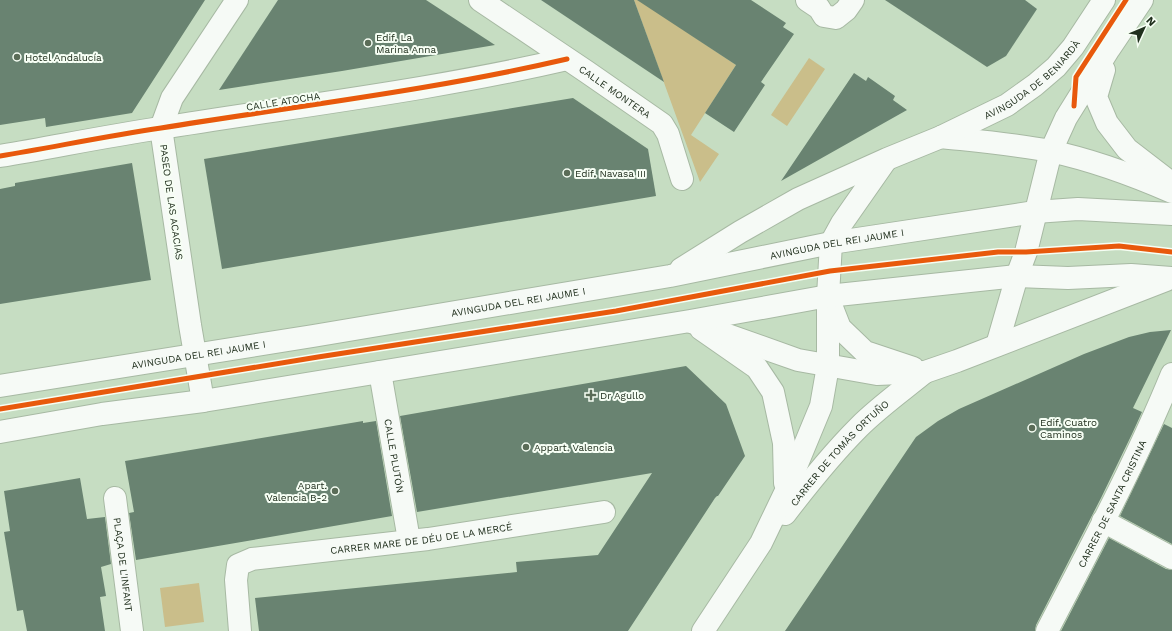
<svg xmlns="http://www.w3.org/2000/svg" width="1172" height="631" font-family="'Work Sans',sans-serif">
	<rect width="100%" height="100%" fill="#c6ddc2"/>
	<g fill="#cabe8a">
		<path d="M 634,0 L 639,0 L 736,65 L 691,135 L 719,154 L 700,182 Z"/>
		<path d="M 809,58 L 825,69 L 787,126 L 771,115 Z"/>
		<path d="M 199,583 L 204,622 L 165,627 L 160,588 Z"/>
	</g>
	<g fill="#698371">
		<path d="M 0,0 L 205,0 L 132,113 L 46,127 L 45,118 L 0,125 Z"/>
		<path d="M 278,0 L 426,0 L 495,45 L 342,71 L 219,90 Z"/>
		<path d="M 541,0 L 634,0 L 664,82 Z"/>
		<path d="M 637,0 L 751,0 L 786,23 L 783,27 L 794,34 L 761,82 L 765,85 L 734,132 L 705,113 L 736,65 Z"/>
		<path d="M 885,0 L 1025,0 L 1037,9 L 1006,56 L 987,67 Z"/>
		<path d="M 854,73 L 866,81 L 868,77 L 895,96 L 893,100 L 907,110 L 781,181 Z"/>
		<path d="M 573,98 L 648,149 L 656,196 L 222,269 L 204,159 Z"/>
		<path d="M 132,163 L 151,280 L 0,304 L 0,189 L 15,186 L 15,183 Z"/>
		<path d="M 1171,330 L 1133,408 L 1142,412 L 1132,434 L 1101,498 L 1036,625 L 1035,631 L 785,631 L 916,437 L 938,421 L 959,409 L 1084,354 L 1129,337 L 1150,332 Z"/>
		<path d="M 686,366 L 726,404 L 745,456 L 718,496 L 717,496 L 715,498 L 628,631 L 259,631 L 255,598 L 517,572 L 516,562 L 598,555 L 652,473 L 417,512 L 400,416 Z"/>
		<path d="M 363,421 L 363,423 L 376,421 L 392,516 L 136,560 L 129,513 L 134,512 L 125,461 Z"/>
		<path d="M 1164,424 L 1172,428 L 1172,544 L 1120,516 Z"/>
		<path d="M 80,478 L 87,519 L 105,517 L 111,564 L 101,567 L 106,596 L 100,597 L 105,631 L 27,631 L 23,610 L 17,611 L 4,532 L 10,531 L 4,491 Z"/>
		<path d="M 1109,538 L 1166,569 L 1172,570 L 1172,631 L 1061,631 Z"/>
	</g>
	<g fill="none" stroke-linecap="round" stroke-linejoin="round">
		<g stroke="#a7b9a3" stroke-width="24">
			<g id="street">
				<path id="s1" d="M 480,0 L 587,72 L 662,124 L 668,134 L 682,179"/>
				<path d="M 807,0 L 819,8 L 824,16 L 836,18 L 846,10 L 853,0"/>
				<path d="M 0,156 C 54,147 107,136 161,128 C 297,106 434,90 567,59"/>
				<path d="M 701,329 L 757,368 L 773,392 L 784,443 L 785,483"/>
				<path id="s2" d="M 380,372 L 409,540"/>
				<path d="M 203,401 L 190,325 L 161,128 L 172,98 L 237,0"/>
				<path id="s3" d="M 115,498 L 132,631"/>
				<path id="s4" d="M 785,514 C 808,484 832,454 859,427 C 879,407 903,390 925,372"/>
				<path d="M 1103,521 L 1172,558"/>
				<path id="s5" d="M 240,631 L 236,580 L 238,565 L 252,559 L 428,539 L 604,512"/>
				<path d="M 703,631 L 761,543 L 785,493 L 821,406 L 828,366"/>
				<path id="s6" d="M 1047,631 C 1091,546 1136,462 1172,374"/>
			</g>
		</g>
		<g stroke="#a7b9a3" stroke-width="24">
			<g id="secondary">
				<path d="M 1104,70 L 1096,97 L 1107,123 L 1127,149 L 1170,182"/>
				<path d="M 941,137 C 978,141 1014,144 1050,151 C 1092,160 1133,175 1172,192"/>
				<path id="s7" d="M 681,269 L 740,232 L 798,199 L 887,159 L 941,137 L 1007,105 L 1035,85 L 1056,67 L 1073,47 L 1104,0"/>
				<path d="M 831,305 L 840,328 L 865,352 L 913,368"/>
				<path d="M 691,322 L 798,360 L 877,374 L 925,372 L 957,361 L 1166,280"/>
				<path d="M 997,345 L 1017,276 L 1026,252 L 1051,151 L 1066,118 L 1109,49 L 1142,0"/>
				<path d="M 828,366 L 828,296 L 831,243 L 842,223 L 886,160"/>
				<path id="s8" d="M 0,386 L 313,336 L 670,276 L 831,243 L 1035,212 L 1078,209 L 1172,214"/>
				<path d="M 0,432 L 102,414 L 203,401 L 690,321 L 828,296 L 1017,276 L 1068,278 L 1131,275 L 1172,278"/>
			</g>
		</g>
		<use href="#street" stroke="#f6faf6" stroke-width="22"/>
		<use href="#secondary" stroke="#f6faf6" stroke-width="22"/>
		<g stroke="#f6fef4" stroke-width="8">
			<g id="cycleway">
				<path d="M 1074,106 L 1076,77 L 1126,0"/>
				<path d="M 0,156 C 54,147 107,136 161,128 C 297,106 434,90 567,59"/>
				<path d="M 0,409 L 318,357 L 616,311 L 830,271 L 998,252 L 1026,252 L 1119,246 L 1172,252"/>
			</g>
		</g>
		<use href="#cycleway" stroke="#e8590c" stroke-width="5"/>
	</g>
	<g fill="#5a6c57" stroke="#f6fef4" stroke-width="1.5">
		<circle cx="368" cy="43" r="4"/>
		<circle cx="17" cy="57" r="4"/>
		<circle cx="567" cy="173" r="4"/>
		<path d="M589 389h4v4h4v4h-4v4h-4v-4h-4v-4h4z"/>
		<circle cx="1032" cy="428" r="4"/>
		<circle cx="526" cy="447" r="4"/>
		<circle cx="335" cy="491" r="4"/>
	</g>
	<g text-anchor="middle" stroke-width="4" stroke-linejoin="round" paint-order="stroke">
		<g font-size="10" fill="#202f1d" stroke="#f6fef4" text-anchor="start">
			<text x="376" y="41">Edif. La<tspan x="376" dy="12">Marina Anna</tspan></text>
			<text x="25" y="61">Hotel Andalucía</text>
			<text x="575" y="177">Edif. Navasa III</text>
			<text x="600" y="399">Dr Agullo</text>
			<text x="1040" y="426">Edif. Cuatro<tspan x="1040" dy="12">Caminos</tspan></text>
			<text x="534" y="451">Appart. Valencia</text>
			<text x="327" y="489" text-anchor="end">Apart.<tspan x="327" dy="12">Valencia B-2</tspan></text>
		</g>
		<g font-size="10" fill="#202f1d" stroke="#f6fef4">
			<text dy="4" stroke="none"><textPath href="#s7" startOffset="401">AVINGUDA DE BENIARDÀ</textPath></text>
			<text dy="4" stroke="none"><textPath href="#s1" startOffset="163">CALLE MONTERA</textPath></text>
			<text transform="translate(283 101) rotate(-9)" y="4">CALLE ATOCHA</text>
			<text transform="translate(172 202) rotate(82)" y="4">PASEO DE LAS ACACIAS</text>
			<text dy="4" stroke="none"><textPath href="#s8" startOffset="849">AVINGUDA DEL REI JAUME I</textPath></text>
			<text dy="4" stroke="none"><textPath href="#s8" startOffset="525">AVINGUDA DEL REI JAUME I</textPath></text>
			<text dy="4" stroke="none"><textPath href="#s8" startOffset="201">AVINGUDA DEL REI JAUME I</textPath></text>
			<text dy="4" stroke="none"><textPath href="#s4" startOffset="82">CARRER DE TOMÀS ORTUÑO</textPath></text>
			<text dy="4" stroke="none"><textPath href="#s2" startOffset="85">CALLE PLUTÓN</textPath></text>
			<text dy="4" stroke="none"><textPath href="#s6" startOffset="143">CARRER DE SANTA CRISTINA</textPath></text>
			<text dy="4" stroke="none"><textPath href="#s5" startOffset="252">CARRER MARE DE DÉU DE LA MERCÉ</textPath></text>
			<text dy="4" stroke="none"><textPath href="#s3" startOffset="67">PLAÇA DE L'INFANT</textPath></text>
		</g>
	</g>
	<g transform="translate(1144 28) rotate(46)" stroke="#f6fef4" stroke-width="3" paint-order="stroke">
	<path d="M0-3L7 15L0 10L-7 15Z" fill="#202f1d"/>
	<text y="-6" font-size="11" font-weight="bold" text-anchor="middle" fill="#202f1d">N</text>
	</g>
</svg>
